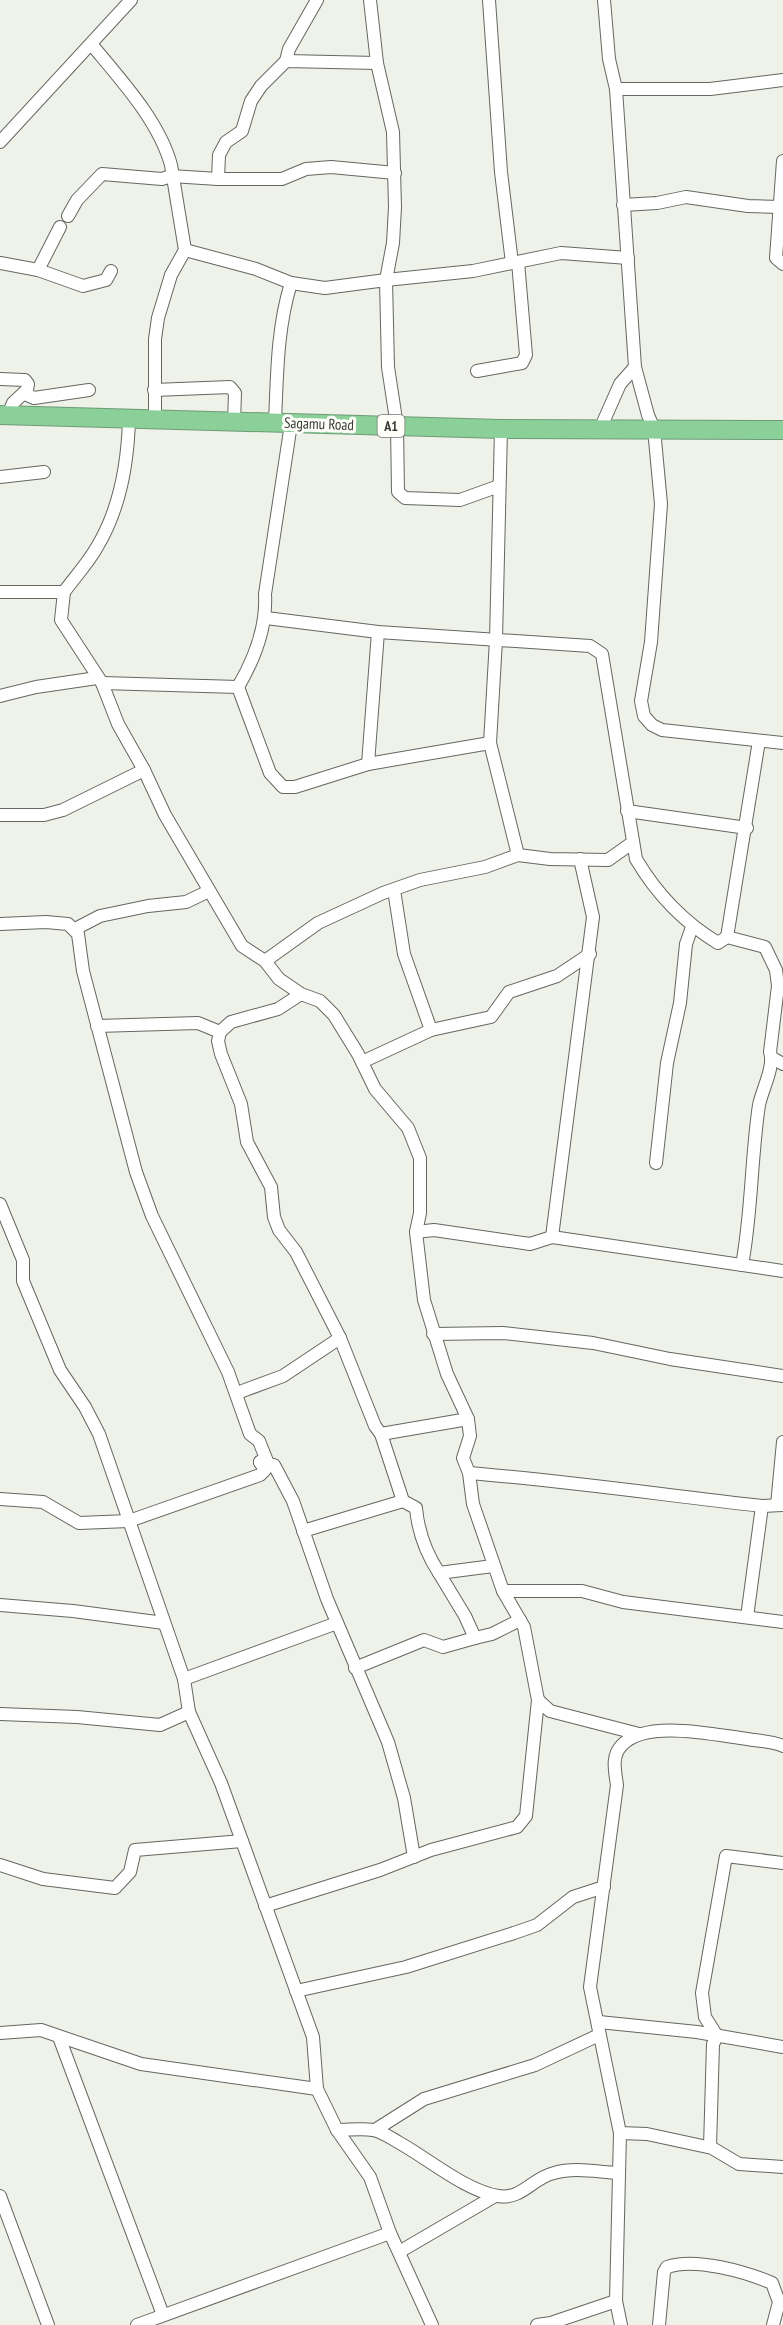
<svg xmlns="http://www.w3.org/2000/svg" width="783" height="2325" font-family="'PT Sans Narrow',sans-serif">
	<rect width="100%" height="100%" fill="#eff2e9"/>
	<g fill="none" stroke-linecap="round" stroke-linejoin="round">
		<g stroke="#65675f" stroke-width="14">
			<g id="minor">
				<path d="M 370,0 L 377,63 L 393,132 L 395,207 L 393,243 L 386,280 L 473,271 L 561,253 L 628,258"/>
				<path d="M 489,0 L 501,172 L 512,263"/>
				<path d="M 604,0 L 609,59 L 616,89 L 635,367 L 648,415 L 654,429 L 661,504 L 651,642 L 641,701 L 644,716 L 652,725 L 662,730 L 783,743"/>
				<path d="M 92,45 C 121,80 159,121 171,165 L 185,250 L 171,275 L 158,318 L 155,339 L 155,419"/>
				<path d="M 286,61 L 289,49 L 317,0"/>
				<path d="M 616,89 L 710,89 L 783,80"/>
				<path d="M 0,142 L 131,0"/>
				<path d="M 783,161 L 776,258 L 783,264"/>
				<path d="M 218,179 L 219,155 L 226,142 L 242,131 L 251,101 L 261,86 L 286,61 L 377,63"/>
				<path d="M 623,205 L 657,203 L 686,197 L 748,206 L 780,207"/>
				<path d="M 68,216 L 77,200 L 102,174 L 162,179 L 171,176 L 218,179 L 282,179 L 306,169 L 331,167 L 395,173"/>
				<path d="M 185,250 L 256,269 L 291,283 L 325,288 L 386,280 L 388,367 L 397,426 L 398,492 L 405,498 L 460,500 L 499,486"/>
				<path d="M 0,263 L 38,270 L 83,286 L 106,280 L 111,271"/>
				<path d="M 38,270 L 60,227"/>
				<path d="M 477,371 L 522,363 L 526,355 L 518,262"/>
				<path d="M 0,379 L 25,380 L 28,384 L 27,390 L 13,403 L 8,415"/>
				<path d="M 154,390 L 230,387 L 235,393 L 234,422"/>
				<path d="M 25,394 L 34,398 L 89,390"/>
				<path d="M 275,423 C 277,376 277,328 291,283"/>
				<path d="M 601,427 L 620,384 L 635,367"/>
				<path d="M 501,429 L 496,640 L 490,743 L 518,855"/>
				<path d="M 0,477 L 44,472"/>
				<path d="M 0,592 L 64,592 C 75,577 88,563 97,547 C 120,509 128,462 129,418"/>
				<path d="M 64,592 L 61,620 L 102,683 L 118,724 L 144,770 L 165,815 L 242,946 L 265,961 L 279,979 L 301,994 L 320,1001 L 334,1015 L 358,1054 L 375,1089 L 408,1128 L 420,1158 L 420,1213 L 416,1232 L 424,1300 L 447,1374 L 468,1419 L 470,1436 L 463,1458 L 469,1473 L 473,1504 L 503,1591 L 524,1627 L 538,1700"/>
				<path d="M 266,618 L 378,632 L 590,646 L 602,654 L 636,859 C 656,893 685,923 718,943 L 727,937 L 765,947 L 776,970 L 778,986 L 770,1052 C 775,1066 762,1090 759,1105 C 751,1158 752,1212 742,1265"/>
				<path d="M 102,683 L 238,687 C 255,658 267,627 265,594 L 291,424"/>
				<path d="M 238,687 L 270,773 L 283,787 L 295,787 L 368,764 L 490,743"/>
				<path d="M 0,696 L 36,687 L 97,678"/>
				<path d="M 368,764 L 378,632"/>
				<path d="M 627,811 L 747,828"/>
				<path d="M 0,815 L 44,815 L 63,810 L 144,770"/>
				<path d="M 394,890 L 404,954 L 431,1030"/>
				<path d="M 0,924 L 46,922 L 68,924 L 78,934 L 83,971 L 136,1172 L 152,1216 L 228,1372 L 250,1434 L 259,1441 L 267,1461 L 260,1462"/>
				<path d="M 75,929 L 100,916 L 148,906 L 186,902 L 209,891"/>
				<path d="M 727,937 L 759,741"/>
				<path d="M 265,961 L 318,923 L 383,893 L 420,880 L 485,867 L 518,855 L 550,859 L 608,860 L 632,843"/>
				<path d="M 301,994 L 278,1009 L 231,1022 L 220,1032 L 218,1041 L 221,1054 L 241,1104 L 247,1142 L 271,1187 L 274,1217 L 279,1230 L 296,1252 L 340,1338 L 375,1426 L 381,1434 L 403,1501 L 416,1508 C 418,1531 426,1553 439,1573 L 493,1566"/>
				<path d="M 97,1026 L 198,1023 L 220,1032"/>
				<path d="M 772,1058 L 783,1064"/>
				<path d="M 362,1062 L 431,1030 L 491,1017 L 509,992 L 557,976 L 590,954"/>
				<path d="M 656,1163 L 667,1063 L 680,1003 L 686,944 L 692,927"/>
				<path d="M 0,1204 L 23,1260 L 23,1281 L 60,1370 L 85,1407 L 99,1434 L 184,1679 L 189,1712 L 221,1783 L 313,2037 L 317,2089 L 337,2130 L 370,2177 L 390,2233 L 432,2325"/>
				<path d="M 416,1232 L 434,1230 L 530,1244 L 552,1237 L 783,1271"/>
				<path d="M 552,1237 L 593,917 L 580,859"/>
				<path d="M 433,1334 L 503,1333 L 593,1343 L 670,1359 L 783,1376"/>
				<path d="M 237,1393 L 283,1376 L 340,1338"/>
				<path d="M 381,1434 L 468,1419"/>
				<path d="M 260,1462 L 274,1465 L 293,1501 L 327,1599 L 388,1742 L 404,1798 L 414,1857"/>
				<path d="M 469,1473 C 567,1481 664,1495 762,1506 L 783,1505"/>
				<path d="M 0,1499 L 43,1502 L 79,1523 L 129,1521 L 260,1475 L 265,1470 L 260,1462"/>
				<path d="M 777,1505 L 783,1442"/>
				<path d="M 303,1531 L 403,1501"/>
				<path d="M 439,1573 L 465,1616 L 475,1638 L 492,1634 L 520,1620"/>
				<path d="M 503,1591 L 582,1591 L 623,1602 L 783,1622"/>
				<path d="M 0,1605 L 73,1611 L 164,1623"/>
				<path d="M 747,1617 L 762,1506"/>
				<path d="M 355,1668 L 424,1640 L 443,1647 L 475,1638"/>
				<path d="M 184,1679 L 337,1623"/>
				<path d="M 0,1714 L 77,1717 L 160,1725 L 189,1712"/>
				<path d="M 0,1865 L 43,1879 L 115,1888 L 130,1872 L 135,1850 L 242,1841"/>
				<path d="M 265,1906 L 380,1870 L 431,1850 L 517,1827 L 526,1816 L 538,1700 L 550,1711 L 639,1734"/>
				<path d="M 296,1991 L 406,1967 L 514,1933 L 537,1925 L 573,1897 L 604,1887"/>
				<path d="M 599,2022 L 697,2032 L 783,2047"/>
				<path d="M 0,2033 L 41,2030 L 141,2064 L 317,2089"/>
				<path d="M 59,2037 L 163,2315"/>
				<path d="M 337,2130 C 349,2130 362,2128 373,2130 C 381,2131 391,2138 398,2142 C 427,2158 466,2191 498,2196 C 522,2200 532,2178 554,2173 C 575,2167 597,2172 618,2173"/>
				<path d="M 375,2130 L 424,2099 L 535,2065 L 599,2035"/>
				<path d="M 620,2133 L 647,2134 L 712,2148 L 739,2164 L 783,2167"/>
				<path d="M 710,2147 L 713,2044 L 717,2036 L 705,2017 L 702,1993 L 726,1856 L 783,1863"/>
				<path d="M 0,2196 L 48,2325"/>
				<path d="M 399,2252 L 495,2196"/>
				<path d="M 137,2325 L 390,2233"/>
				<path d="M 537,2325 L 551,2323 L 616,2301"/>
				<path d="M 621,2325 L 616,2301 L 620,2133 L 590,1987 L 617,1785 C 615,1771 611,1756 622,1745 C 646,1719 715,1735 747,1739 C 758,1741 773,1741 783,1746"/>
				<path d="M 659,2325 L 664,2272 L 667,2267 C 695,2257 746,2272 772,2283 L 779,2302 L 773,2325"/>
			</g>
		</g>
		<g stroke="#6e9b77" stroke-width="20">
			<path id="highway" d="M 0,415 L 501,429 L 783,430"/>
		</g>
		<use href="#minor" stroke="#fff" stroke-width="12"/>
		<use href="#highway" stroke="#8bcf99" stroke-width="18"/>
	</g>
	<g text-anchor="middle" stroke-width="6" stroke-linejoin="round" paint-order="stroke">
		<rect fill="#fdfff8" stroke="#747571" stroke-width="1.5" x="377.5" y="415" width="27" height="22" rx="4.5"/>
		<g font-size="14" font-weight="bold" fill="#393a37">
			<text x="391" y="431">A1</text>
		</g>
		<g font-size="15" fill="#393a37" stroke="#fdfff8">
			<text transform="translate(319 424) rotate(2)" y="5">Sagamu Road</text>
		</g>
	</g>
</svg>
